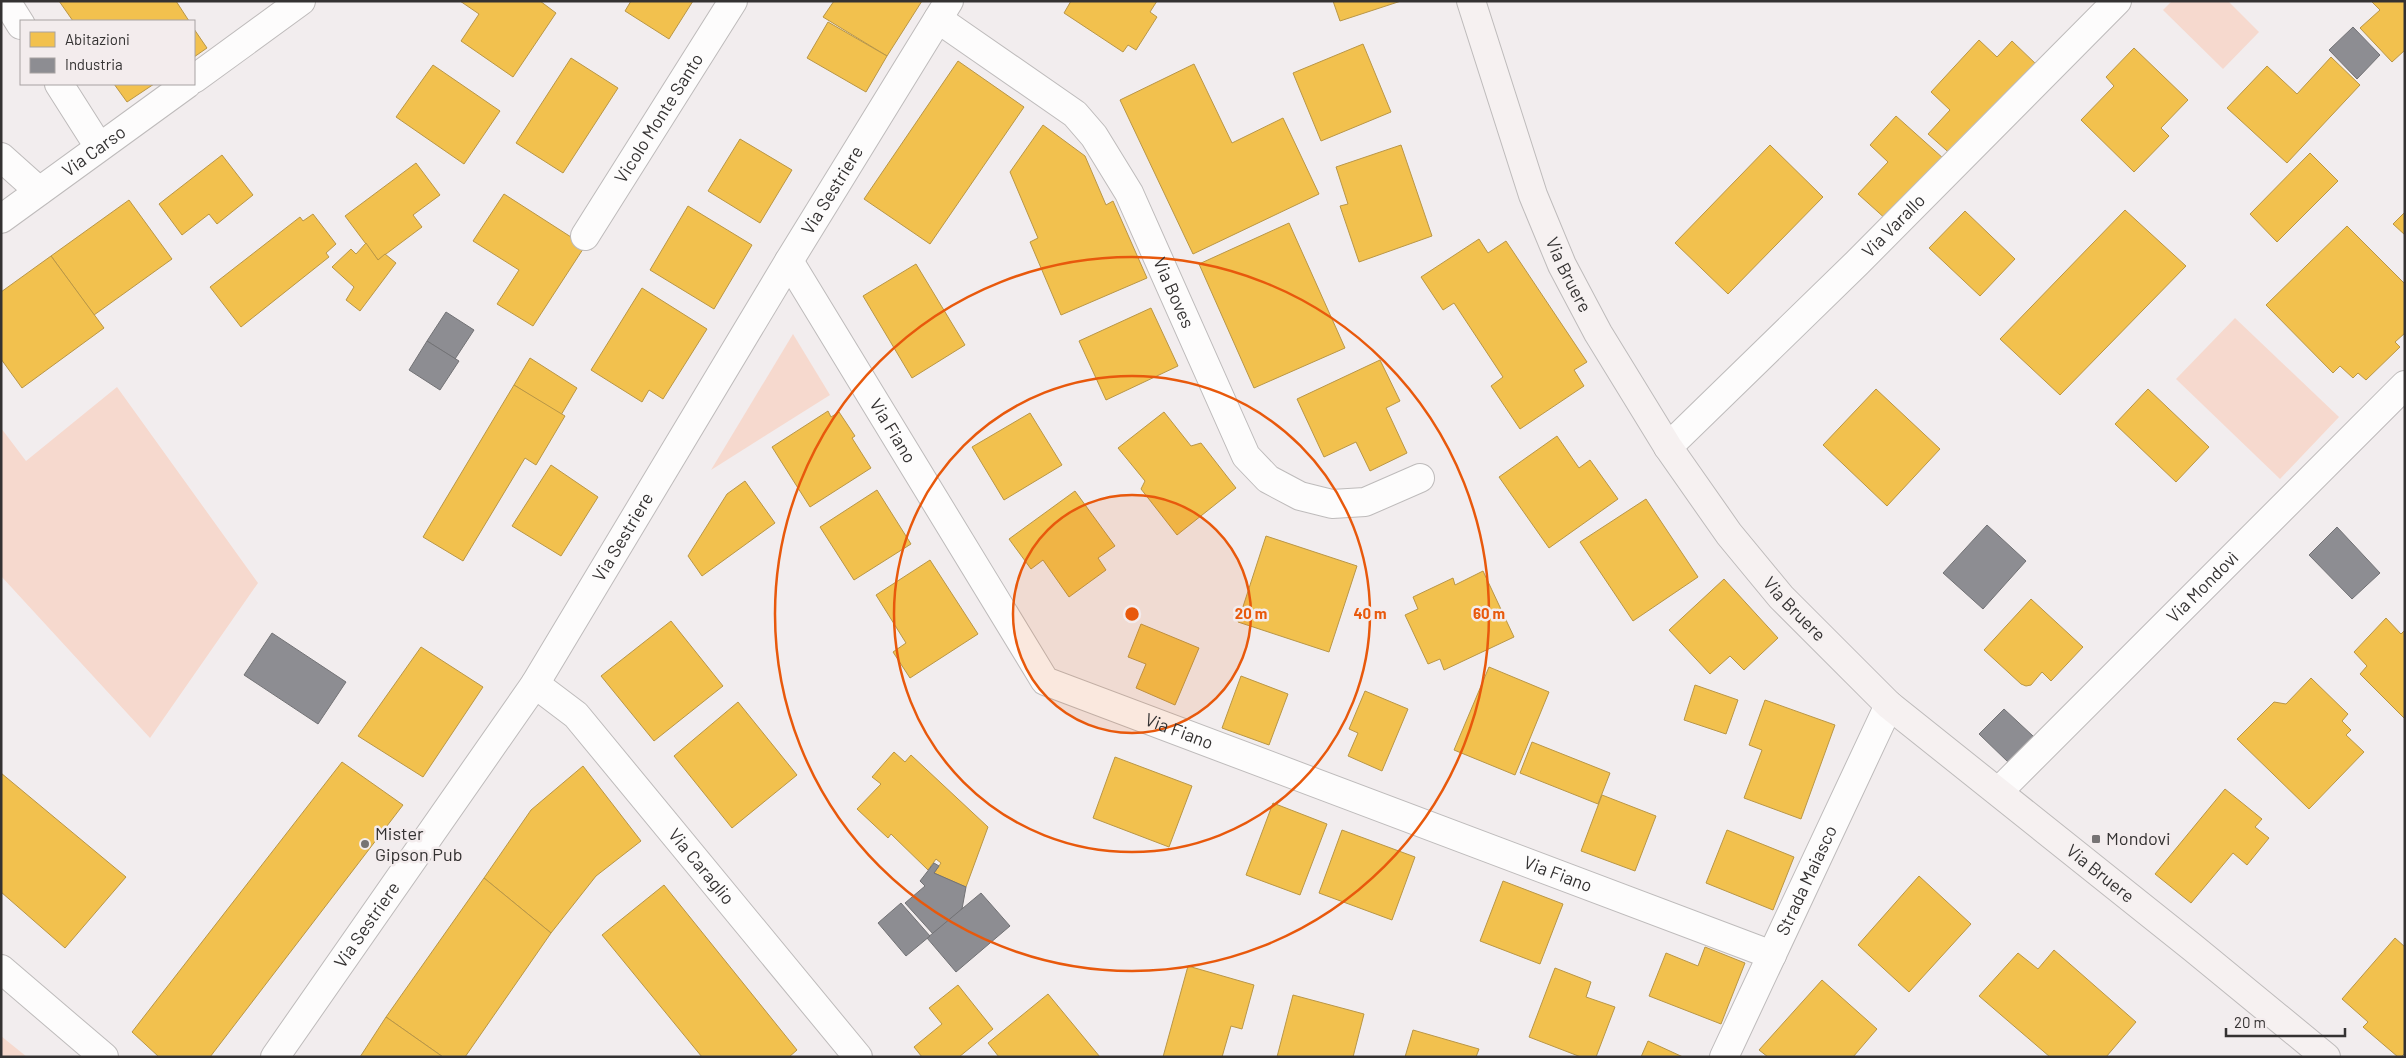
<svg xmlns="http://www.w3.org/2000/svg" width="2406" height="1058" font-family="Barlow,sans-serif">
	<rect width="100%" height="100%" fill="#f2edee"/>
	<g fill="#f6d9ce">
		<path d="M 2172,1 L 2228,1 L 2259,32 L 2223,69 L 2163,10 Z"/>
		<path d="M 2235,318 L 2339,417 L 2280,479 L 2176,379 Z"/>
		<path d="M 793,334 L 830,395 L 711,470 Z"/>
		<path d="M 117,387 L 258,583 L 150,738 L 1,576 L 1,428 L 26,461 Z"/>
		<path d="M 1,1036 L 27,1057 L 1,1057 Z"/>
	</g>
	<g fill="#f2c14e" stroke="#b99646">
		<path d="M 59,1 L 176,1 L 189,21 L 73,21 Z"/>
		<path d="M 460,1 L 540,1 L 556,13 L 513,77 L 461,41 L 479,14 Z"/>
		<path d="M 631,1 L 693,1 L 669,39 L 625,11 Z"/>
		<path d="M 834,1 L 922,1 L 887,56 L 823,17 Z"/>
		<path d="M 1071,1 L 1157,1 L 1150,12 L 1157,17 L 1136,50 L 1128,45 L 1123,52 L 1064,13 Z"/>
		<path d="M 1333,1 L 1401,1 L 1340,21 Z"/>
		<path d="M 2371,1 L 2405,1 L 2405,50 L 2392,62 L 2360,28 L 2380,10 Z"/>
		<path d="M 828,22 L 887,56 L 866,92 L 807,58 Z"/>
		<path d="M 194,29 L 207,48 L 194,57 Z"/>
		<path d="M 1979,40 L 1997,57 L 2012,41 L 2038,66 L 1954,157 L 1928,134 L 1950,110 L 1931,92 Z"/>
		<path d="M 1363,44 L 1391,112 L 1321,141 L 1293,73 Z"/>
		<path d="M 2134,48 L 2188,100 L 2161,128 L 2169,136 L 2134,172 L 2081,120 L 2114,86 L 2106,77 Z"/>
		<path d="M 2331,57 L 2360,85 L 2287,163 L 2227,108 L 2267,66 L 2297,94 Z"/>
		<path d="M 571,58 L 618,88 L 563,173 L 516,143 Z"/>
		<path d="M 958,61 L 1024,107 L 930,244 L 864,199 Z"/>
		<path d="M 1194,64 L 1232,143 L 1283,118 L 1319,194 L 1193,254 L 1120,100 Z"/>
		<path d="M 433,65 L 500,111 L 464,164 L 396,117 Z"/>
		<path d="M 114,84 L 154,84 L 127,102 Z"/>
		<path d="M 1896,116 L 1944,159 L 1888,221 L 1858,194 L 1888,162 L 1870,145 Z"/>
		<path d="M 1043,125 L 1085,156 L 1106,205 L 1113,201 L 1147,278 L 1061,315 L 1030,242 L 1038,238 L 1010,172 Z"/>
		<path d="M 740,139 L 792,170 L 760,223 L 708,191 Z"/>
		<path d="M 1401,145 L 1432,236 L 1359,262 L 1340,206 L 1348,204 L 1336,167 Z"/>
		<path d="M 1770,145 L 1823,197 L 1728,294 L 1675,243 Z"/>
		<path d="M 2310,153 L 2338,181 L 2277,242 L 2250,214 Z"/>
		<path d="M 222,155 L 253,195 L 217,224 L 209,214 L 182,235 L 159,204 Z"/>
		<path d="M 416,163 L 440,195 L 413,215 L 422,227 L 378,260 L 345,216 Z"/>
		<path d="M 504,194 L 585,246 L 533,326 L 497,304 L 519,270 L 473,241 Z"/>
		<path d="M 129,200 L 172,259 L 94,315 L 51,256 Z"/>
		<path d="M 688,206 L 752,245 L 714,309 L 650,270 Z"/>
		<path d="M 2125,210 L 2186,266 L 2060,395 L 2000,339 Z"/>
		<path d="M 1965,211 L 2015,259 L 1980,296 L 1929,248 Z"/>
		<path d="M 2405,212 L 2405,235 L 2393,224 Z"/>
		<path d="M 313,214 L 336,244 L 326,253 L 329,257 L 241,327 L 210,287 L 300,217 L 303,221 Z"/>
		<path d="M 1289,223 L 1345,348 L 1254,388 L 1199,264 Z"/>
		<path d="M 2347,226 L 2405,284 L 2405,333 L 2395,342 L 2400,347 L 2366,380 L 2358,373 L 2353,378 L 2340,366 L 2333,373 L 2266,305 Z"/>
		<path d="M 1479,239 L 1488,253 L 1506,241 L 1587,362 L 1574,370 L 1584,386 L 1520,429 L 1491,386 L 1503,377 L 1454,303 L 1443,310 L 1421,277 Z"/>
		<path d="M 366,243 L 378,260 L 385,254 L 396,263 L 360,311 L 346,300 L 354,287 L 332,267 L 351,249 L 356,254 Z"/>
		<path d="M 51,256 L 104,328 L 22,388 L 1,359 L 1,292 Z"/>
		<path d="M 916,264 L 965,345 L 912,378 L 863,296 Z"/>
		<path d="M 642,288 L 707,329 L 663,399 L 649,390 L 642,402 L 591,370 Z"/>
		<path d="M 1151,308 L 1178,366 L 1106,400 L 1079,341 Z"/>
		<path d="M 530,358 L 577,388 L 561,415 L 514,385 Z"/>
		<path d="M 1380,360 L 1400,401 L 1386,408 L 1407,453 L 1370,471 L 1356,442 L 1324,457 L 1297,399 Z"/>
		<path d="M 514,385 L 565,416 L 536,465 L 525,458 L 463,561 L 423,537 Z"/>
		<path d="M 1876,389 L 1940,449 L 1887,506 L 1823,445 Z"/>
		<path d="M 2148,389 L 2209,447 L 2176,482 L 2115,424 Z"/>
		<path d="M 828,411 L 831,417 L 839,412 L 855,436 L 852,438 L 871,468 L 810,507 L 772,447 Z"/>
		<path d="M 1164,412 L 1191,446 L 1201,443 L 1236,488 L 1177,535 L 1141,489 L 1145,481 L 1118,448 Z"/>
		<path d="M 1030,413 L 1062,465 L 1004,500 L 972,447 Z"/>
		<path d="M 1557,436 L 1579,468 L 1590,460 L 1618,499 L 1549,548 L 1499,477 Z"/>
		<path d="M 551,465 L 598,497 L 561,556 L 512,526 Z"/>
		<path d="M 745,481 L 775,523 L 702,576 L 688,556 L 727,494 Z"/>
		<path d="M 877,490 L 911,544 L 854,580 L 820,527 Z"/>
		<path d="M 1075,491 L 1115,546 L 1098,558 L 1106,570 L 1069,597 L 1043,560 L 1031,569 L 1009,539 Z"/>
		<path d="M 1646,499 L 1698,577 L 1633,621 L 1580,542 Z"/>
		<path d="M 1266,536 L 1357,566 L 1329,652 L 1238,622 Z"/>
		<path d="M 930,560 L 978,634 L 910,678 L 893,652 L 906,643 L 876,595 Z"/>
		<path d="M 1483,571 L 1514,637 L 1444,670 L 1440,659 L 1428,664 L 1405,615 L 1418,609 L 1413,597 L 1453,578 L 1455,585 Z"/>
		<path d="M 1724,579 L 1778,638 L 1744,670 L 1730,656 L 1710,674 L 1669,630 Z"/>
		<path d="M 2031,599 L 2083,647 L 2051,681 L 2042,672 L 2031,685 L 2026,686 L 2021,684 L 1984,650 Z"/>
		<path d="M 2386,618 L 2401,634 L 2405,630 L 2405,719 L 2360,674 L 2367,666 L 2354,652 Z"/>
		<path d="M 671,621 L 723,686 L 654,741 L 601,676 Z"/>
		<path d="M 1141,624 L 1199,648 L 1175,705 L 1136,688 L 1146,664 L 1128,657 Z"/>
		<path d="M 421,647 L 483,687 L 423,777 L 358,736 Z"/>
		<path d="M 1489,667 L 1549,692 L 1515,775 L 1454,750 Z"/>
		<path d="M 1241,676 L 1288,694 L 1269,745 L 1222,728 Z"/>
		<path d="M 2311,678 L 2348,714 L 2342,721 L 2351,730 L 2346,735 L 2364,752 L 2309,809 L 2237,739 L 2274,702 L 2286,704 Z"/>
		<path d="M 1695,685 L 1738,700 L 1726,734 L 1684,720 Z"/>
		<path d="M 1365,691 L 1408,709 L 1382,771 L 1348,756 L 1358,733 L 1349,729 Z"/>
		<path d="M 1765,700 L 1835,725 L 1801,819 L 1744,798 L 1762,750 L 1749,745 Z"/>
		<path d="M 738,702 L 797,775 L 732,828 L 674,756 Z"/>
		<path d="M 1532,742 L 1610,773 L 1598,804 L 1520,773 Z"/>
		<path d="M 894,752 L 905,762 L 911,755 L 988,827 L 966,887 L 934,873 L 941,863 L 936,859 L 928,870 L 891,834 L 888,838 L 857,809 L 881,784 L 872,777 Z"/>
		<path d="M 1115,757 L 1192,786 L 1169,847 L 1093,818 Z"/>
		<path d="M 342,762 L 403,805 L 210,1057 L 159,1057 L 132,1032 Z"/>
		<path d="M 583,766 L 641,841 L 596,876 L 551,933 L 484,878 L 531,810 Z"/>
		<path d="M 1,773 L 126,877 L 65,948 L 1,892 Z"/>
		<path d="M 2225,789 L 2262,819 L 2255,827 L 2269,838 L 2247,865 L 2233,853 L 2191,903 L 2155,874 Z"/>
		<path d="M 1602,795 L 1656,816 L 1635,871 L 1581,851 Z"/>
		<path d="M 1273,803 L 1327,824 L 1300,895 L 1246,875 Z"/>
		<path d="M 1342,830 L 1415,857 L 1392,920 L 1319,893 Z"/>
		<path d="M 1727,830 L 1794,857 L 1773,910 L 1706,883 Z"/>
		<path d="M 1919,876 L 1971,924 L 1909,992 L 1858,945 Z"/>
		<path d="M 484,878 L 551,933 L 465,1057 L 443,1057 L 386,1017 Z"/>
		<path d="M 1503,881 L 1563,904 L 1540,964 L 1480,941 Z"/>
		<path d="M 664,885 L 797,1050 L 789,1057 L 702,1057 L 602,935 Z"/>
		<path d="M 2395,938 L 2405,947 L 2405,1053 L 2401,1057 L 2398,1057 L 2363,1027 L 2368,1022 L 2342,999 Z"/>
		<path d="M 1705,947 L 1745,963 L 1721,1024 L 1649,996 L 1666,953 L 1698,966 Z"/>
		<path d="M 2054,950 L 2136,1022 L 2106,1057 L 2050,1057 L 1979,996 L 2018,953 L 2038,969 Z"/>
		<path d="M 1188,966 L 1254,985 L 1242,1029 L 1231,1026 L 1222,1057 L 1163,1057 Z"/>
		<path d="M 1555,968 L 1591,982 L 1586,997 L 1615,1007 L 1596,1057 L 1581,1057 L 1529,1037 Z"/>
		<path d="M 1822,980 L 1877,1029 L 1853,1057 L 1768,1057 L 1759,1050 Z"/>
		<path d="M 958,985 L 993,1029 L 959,1057 L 922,1057 L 914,1047 L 942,1024 L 929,1008 Z"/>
		<path d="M 1048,994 L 1100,1057 L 999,1057 L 988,1043 Z"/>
		<path d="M 1293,995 L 1364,1014 L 1353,1057 L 1277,1057 Z"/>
		<path d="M 386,1017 L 443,1057 L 360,1057 Z"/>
		<path d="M 1413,1030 L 1479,1049 L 1476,1057 L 1405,1057 Z"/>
		<path d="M 1648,1041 L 1683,1057 L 1641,1057 Z"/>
	</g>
	<g fill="#8d8d92" stroke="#727275">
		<path d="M 2353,27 L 2380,55 L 2357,79 L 2329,50 Z"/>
		<path d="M 446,312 L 474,330 L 455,359 L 427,341 Z"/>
		<path d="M 427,341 L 459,361 L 440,390 L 409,370 Z"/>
		<path d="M 1987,525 L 2026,561 L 1983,609 L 1943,573 Z"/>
		<path d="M 2337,527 L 2380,573 L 2352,599 L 2309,555 Z"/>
		<path d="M 272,633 L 346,682 L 318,724 L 244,675 Z"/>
		<path d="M 2004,709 L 2033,736 L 2008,762 L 1979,734 Z"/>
		<path d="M 934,863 L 939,866 L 934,873 L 966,887 L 962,909 L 933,934 L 905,903 L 925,886 L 920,881 Z"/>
		<path d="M 981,893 L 1010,926 L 956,972 L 927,938 Z"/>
		<path d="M 901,903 L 930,936 L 906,956 L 878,923 Z"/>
	</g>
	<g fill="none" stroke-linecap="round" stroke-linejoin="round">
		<g stroke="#bebbbb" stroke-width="30">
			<g id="street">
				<path d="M 6,1 L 21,25"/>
				<path id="s1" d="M 938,19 L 1075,114 L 1094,136 L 1129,193 L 1246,456 L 1268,479 L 1300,496 L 1332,504 L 1365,502 L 1420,478"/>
				<path d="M 194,79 L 301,1"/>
				<path d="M 59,84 L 99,147"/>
				<path d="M 1,157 L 39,191"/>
				<path id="s2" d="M 1,219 L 187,84"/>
				<path id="s3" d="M 585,236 L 733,1"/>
				<path id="s4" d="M 789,261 L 1045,681 L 1772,955"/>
				<path id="s5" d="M 1668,447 L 1857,263 L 2117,1"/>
				<path id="s6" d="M 535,684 L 576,715 L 858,1057"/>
				<path id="s7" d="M 1999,791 L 2405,385"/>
				<path d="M 1,969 L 104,1057"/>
				<path id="s8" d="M 275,1057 L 535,684 L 789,261 L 949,1"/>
				<path id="s9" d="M 1724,1057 L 1889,705"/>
			</g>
		</g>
		<g stroke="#bebbbb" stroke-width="30">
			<g id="secondary">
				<path id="s10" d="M 1471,1 L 1533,195 L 1562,265 L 1598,333 L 1668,447 L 1729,534 L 1781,597 L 1889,705 L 2192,947 L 2326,1057"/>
			</g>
		</g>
		<use href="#street" stroke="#fdfcfc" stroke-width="28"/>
		<use href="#secondary" stroke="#f6f1f1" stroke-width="28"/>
	</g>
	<circle cx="1132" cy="614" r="119" fill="#e8590c" fill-opacity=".12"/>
	<g fill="none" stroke="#e8590c" stroke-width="2.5">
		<circle cx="1132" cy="614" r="119"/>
		<circle cx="1132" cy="614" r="238"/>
		<circle cx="1132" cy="614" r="357"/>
	</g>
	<g fill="#767374" stroke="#f3eced" stroke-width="2">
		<rect x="2091" y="834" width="10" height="10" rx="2.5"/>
		<circle cx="365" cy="844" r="5"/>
	</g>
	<g text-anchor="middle" stroke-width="5" stroke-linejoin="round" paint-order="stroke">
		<g font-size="18" fill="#343232" stroke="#f3eced">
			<text dy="6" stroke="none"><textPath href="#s3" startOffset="139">Vicolo Monte Santo</textPath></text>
			<text dy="6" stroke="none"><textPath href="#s2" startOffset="115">Via Carso</textPath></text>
			<text dy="6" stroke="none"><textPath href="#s8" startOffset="1031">Via Sestriere</textPath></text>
			<text dy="6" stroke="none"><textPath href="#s5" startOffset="316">Via Varallo</textPath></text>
			<text dy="6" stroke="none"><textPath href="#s10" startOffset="291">Via Bruere</textPath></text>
			<text dy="6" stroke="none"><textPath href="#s1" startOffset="372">Via Boves</textPath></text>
			<text dy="6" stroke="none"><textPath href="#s4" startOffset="199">Via Fiano</textPath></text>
			<text dy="6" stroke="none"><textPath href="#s8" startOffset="626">Via Sestriere</textPath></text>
			<text dy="6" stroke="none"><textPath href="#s7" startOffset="288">Via Mondovì</textPath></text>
			<text dy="6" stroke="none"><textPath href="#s10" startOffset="696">Via Bruere</textPath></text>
			<text dy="6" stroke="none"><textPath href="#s4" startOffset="635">Via Fiano</textPath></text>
			<text dy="6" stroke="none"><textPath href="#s6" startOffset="248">Via Caraglio</textPath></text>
			<text dy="6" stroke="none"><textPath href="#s10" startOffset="1101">Via Bruere</textPath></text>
			<text dy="6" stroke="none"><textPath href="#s4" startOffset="1040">Via Fiano</textPath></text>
			<text dy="6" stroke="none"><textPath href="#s9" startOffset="195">Strada Maiasco</textPath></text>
			<text dy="6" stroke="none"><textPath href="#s8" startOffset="161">Via Sestriere</textPath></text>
		</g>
		<g font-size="18" fill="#343232" stroke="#f3eced" text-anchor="start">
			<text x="375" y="840">Mister<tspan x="375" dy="21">Gipson Pub</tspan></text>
			<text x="2106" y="845">Mondovi</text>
		</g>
	</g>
	<circle cx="1132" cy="614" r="8" fill="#e8590c" stroke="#f3eced" stroke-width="2.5"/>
	<g font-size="15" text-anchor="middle" font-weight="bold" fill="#e8590c" stroke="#f3eced" stroke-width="5" stroke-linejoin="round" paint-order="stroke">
		<text x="1251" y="619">20 m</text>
		<text x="1370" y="619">40 m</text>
		<text x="1489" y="619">60 m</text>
	</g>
	<rect width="2406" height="1058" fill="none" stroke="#343232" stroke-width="5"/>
	<rect x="20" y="20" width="175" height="65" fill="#f3eced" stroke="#a7a2a2"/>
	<rect x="30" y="32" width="25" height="15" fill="#f2c14e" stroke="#a7a2a2"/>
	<text x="65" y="45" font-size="15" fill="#343232">Abitazioni</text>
	<rect x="30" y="58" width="25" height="15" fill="#8d8d92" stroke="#a7a2a2"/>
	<text x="65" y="70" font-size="15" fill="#343232">Industria</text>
	<path d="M2226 1028v8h119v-8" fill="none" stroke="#343232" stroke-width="2.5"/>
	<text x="2234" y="1028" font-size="15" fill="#343232" stroke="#f3eced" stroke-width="4" paint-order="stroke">20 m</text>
</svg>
